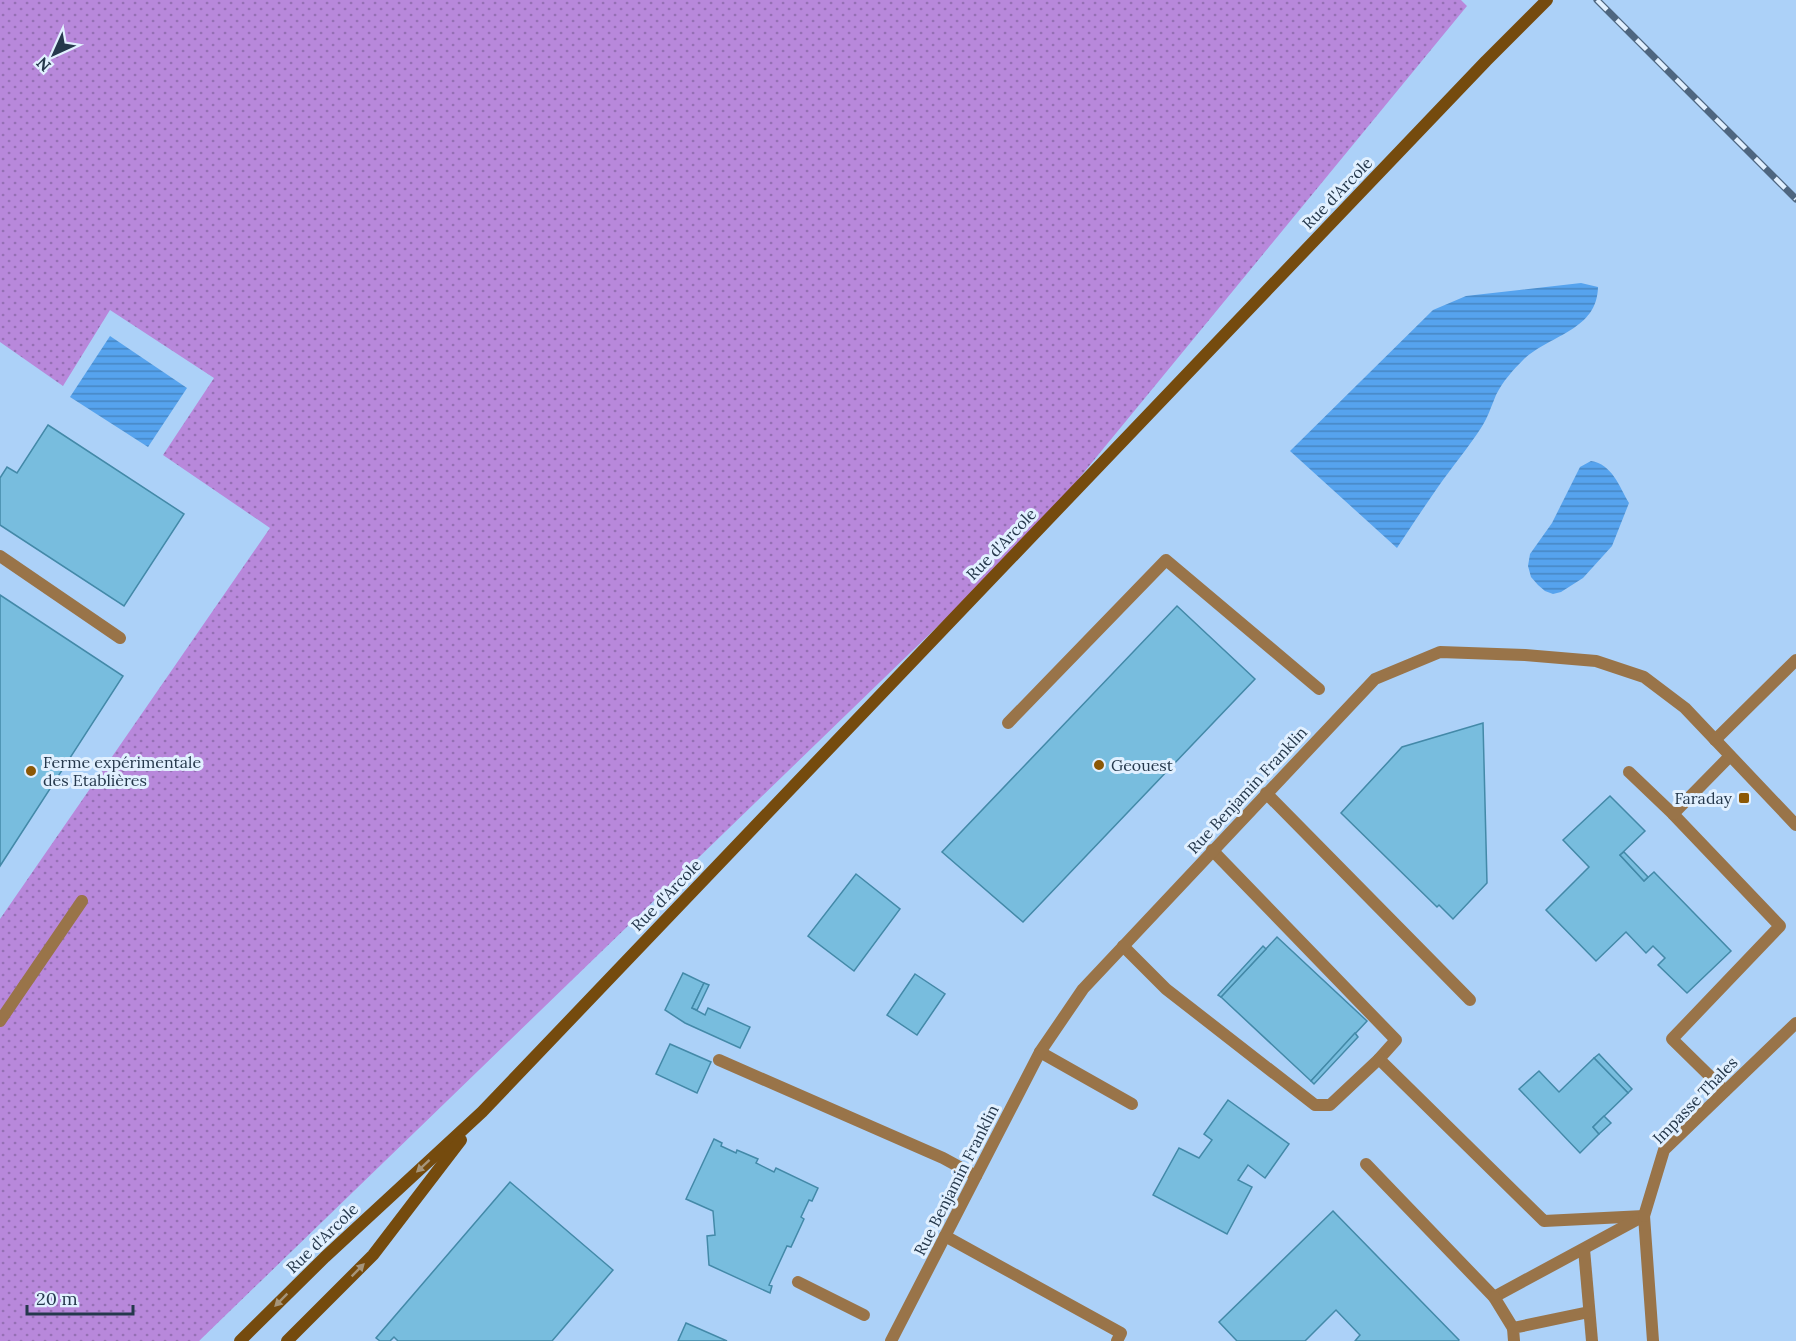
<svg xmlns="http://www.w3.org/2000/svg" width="1796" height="1341" font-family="Lora,serif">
	<defs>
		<pattern id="grass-dots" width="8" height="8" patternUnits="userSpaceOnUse" patternTransform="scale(1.5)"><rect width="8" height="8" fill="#b888db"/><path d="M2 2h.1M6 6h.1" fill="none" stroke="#9570b4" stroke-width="1.8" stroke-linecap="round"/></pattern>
		<pattern id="water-rules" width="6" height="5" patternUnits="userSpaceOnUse" patternTransform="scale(1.5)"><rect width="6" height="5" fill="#56a3ee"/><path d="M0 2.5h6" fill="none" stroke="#4786c3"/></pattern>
	</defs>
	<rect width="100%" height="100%" fill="#acd1f8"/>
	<path fill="url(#grass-dots)" d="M 0,0 L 1461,0 L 1467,6 L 1034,533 L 199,1341 L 0,1341 L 0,919 L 270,528 L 163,455 L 214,378 L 110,310 L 63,386 L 0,342 Z"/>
	<g fill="url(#water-rules)">
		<path d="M 1581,283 L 1598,287 C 1597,330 1552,334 1524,359 C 1513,370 1503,381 1496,395 C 1491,407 1488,417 1481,428 C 1468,448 1452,467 1438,487 C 1424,507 1411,527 1397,548 L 1290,451 L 1433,310 L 1466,296 Z"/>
		<path d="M 110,336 L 187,388 L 148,447 L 70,397 Z"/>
		<path d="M 1591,461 C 1612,464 1619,486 1629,503 L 1612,546 L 1583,578 L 1561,592 L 1553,594 L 1545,591 L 1538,585 L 1531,577 L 1528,566 L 1530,554 L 1552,523 L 1580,467 Z"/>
	</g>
	<g fill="#78bdde" stroke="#4389a8" stroke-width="1.5">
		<path d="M 48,425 L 184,514 L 124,606 L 0,525 L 0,478 L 7,467 L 17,473 Z"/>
		<path d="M 0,595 L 123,676 L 0,866 Z"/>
		<path d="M 1177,606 L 1255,679 L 1023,922 L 942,852 Z"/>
		<path d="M 1483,723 L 1487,883 L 1453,919 L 1439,905 L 1437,907 L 1341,813 L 1402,747 Z"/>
		<path d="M 1610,796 L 1645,831 L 1620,855 L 1644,881 L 1654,872 L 1731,951 L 1687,993 L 1658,965 L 1665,958 L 1653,946 L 1646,953 L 1626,932 L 1596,961 L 1546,910 L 1589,867 L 1563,840 Z"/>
		<path d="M 1624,852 L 1648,877 L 1644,881 L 1620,855 Z"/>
		<path d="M 856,874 L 900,909 L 854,971 L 808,936 Z"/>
		<path d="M 1277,937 L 1367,1021 L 1311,1081 L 1221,997 Z"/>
		<path d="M 1263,946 L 1266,949 L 1221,997 L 1218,995 Z"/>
		<path d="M 683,973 L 704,983 L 692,1008 L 705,1015 L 708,1008 L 750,1027 L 740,1048 L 685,1023 L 665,1010 Z"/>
		<path d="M 915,974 L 945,994 L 917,1035 L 887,1015 Z"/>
		<path d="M 704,983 L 709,985 L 697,1010 L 692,1008 Z"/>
		<path d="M 1355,1033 L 1358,1037 L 1314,1084 L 1311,1081 Z"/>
		<path d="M 670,1044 L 711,1062 L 697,1093 L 656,1074 Z"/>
		<path d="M 1599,1054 L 1632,1089 L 1628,1093 L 1594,1058 Z"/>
		<path d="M 1594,1058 L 1628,1093 L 1593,1127 L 1599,1134 L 1580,1153 L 1519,1089 L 1539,1071 L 1559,1092 Z"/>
		<path d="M 1228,1100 L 1289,1144 L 1265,1178 L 1248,1165 L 1238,1180 L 1252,1187 L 1227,1234 L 1153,1195 L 1179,1148 L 1199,1158 L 1212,1140 L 1204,1134 Z"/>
		<path d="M 1604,1116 L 1611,1123 L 1599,1134 L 1593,1127 Z"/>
		<path d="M 714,1139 L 722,1143 L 721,1146 L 736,1153 L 737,1150 L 758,1159 L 756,1163 L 774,1172 L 776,1168 L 818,1188 L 812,1201 L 809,1200 L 801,1217 L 804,1219 L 791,1247 L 787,1246 L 769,1285 L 772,1286 L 770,1293 L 709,1265 L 707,1236 L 715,1235 L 713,1211 L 686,1199 Z"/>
		<path d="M 510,1182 L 613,1270 L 552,1341 L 398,1341 L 394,1337 L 390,1341 L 380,1341 L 376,1338 Z"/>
		<path d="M 1333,1211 L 1459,1340 L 1458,1341 L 1355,1341 L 1360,1335 L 1336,1310 L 1305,1341 L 1237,1341 L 1219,1322 Z"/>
		<path d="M 686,1323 L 727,1341 L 678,1341 Z"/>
	</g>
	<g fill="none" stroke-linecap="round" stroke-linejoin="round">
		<g stroke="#997449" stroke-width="12">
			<path d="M 0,556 L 120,638"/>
			<path d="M 1008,723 L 1166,560 L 1319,689"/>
			<path d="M 1715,740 L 1796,660"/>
			<path d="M 1629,772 L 1673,814 L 1780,926 L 1672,1039 L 1725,1091"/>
			<path d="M 1266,793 L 1470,1000"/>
			<path d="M 1673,814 L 1730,756"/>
			<path d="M 1212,850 L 1396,1040 L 1379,1059 L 1544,1221 L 1644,1216"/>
			<path d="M 1123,946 L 1166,989 L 1315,1105 L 1330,1105 L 1379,1059"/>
			<path d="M 0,1021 L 82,901"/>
			<path d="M 1040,1052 L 1132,1104"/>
			<path d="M 719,1060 L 943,1158 L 976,1176"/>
			<path d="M 1366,1164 L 1494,1297 L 1640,1218"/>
			<path d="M 1644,1216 L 1653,1341"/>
			<path d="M 945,1236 L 1121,1333 L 1117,1341"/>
			<path d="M 1584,1249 L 1592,1341"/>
			<path d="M 798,1282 L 864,1315"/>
			<path d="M 1494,1297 L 1513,1328"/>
			<path d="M 1514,1341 L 1513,1328 L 1589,1312"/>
		</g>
		<g stroke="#997449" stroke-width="12">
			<path d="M 1644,1216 L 1664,1150 L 1796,1023"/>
			<path d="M 891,1341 L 1040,1052 L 1083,989 L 1375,679 L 1440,652 L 1525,655 L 1596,661 L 1644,677 L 1685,708 L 1796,825"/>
		</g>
		<g stroke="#754b0e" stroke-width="12">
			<path d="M 240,1341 L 325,1257 L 482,1112 L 1486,61 L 1547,0"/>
			<path d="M 287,1341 L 373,1255 L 461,1140"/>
		</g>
		<g stroke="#4e6680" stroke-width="7">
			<path id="rail" d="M 1597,0 L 1796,199"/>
		</g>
		<use href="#rail" stroke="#e1f0ff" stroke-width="4.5" stroke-dasharray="14" stroke-linecap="butt"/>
	</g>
	<defs><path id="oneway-solid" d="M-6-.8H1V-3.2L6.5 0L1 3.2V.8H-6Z" transform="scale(1.5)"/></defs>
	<g fill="#a6957a">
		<use href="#oneway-solid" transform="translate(423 1166) rotate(137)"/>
		<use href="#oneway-solid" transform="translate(358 1270) rotate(-45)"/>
		<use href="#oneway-solid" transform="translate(281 1300) rotate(135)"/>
	</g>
	<g fill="#8c5805" stroke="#e1f0ff" stroke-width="2">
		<circle cx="1099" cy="765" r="6"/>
		<circle cx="31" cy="771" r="6"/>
		<rect x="1738" y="792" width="12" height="12" rx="3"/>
	</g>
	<g text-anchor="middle" stroke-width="6" stroke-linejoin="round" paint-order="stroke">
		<g font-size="16" fill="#25384c" stroke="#e1f0ff">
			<text transform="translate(1337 193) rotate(-46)" y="6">Rue d'Arcole</text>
			<text transform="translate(1001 544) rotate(-46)" y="6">Rue d'Arcole</text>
			<text transform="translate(1247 790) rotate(-47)" y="6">Rue Benjamin Franklin</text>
			<text transform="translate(666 895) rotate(-46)" y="6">Rue d'Arcole</text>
			<text transform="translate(1695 1100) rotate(-46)" y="6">Impasse Thales</text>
			<text transform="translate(956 1180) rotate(-63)" y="6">Rue Benjamin Franklin</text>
			<text transform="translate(322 1238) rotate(-44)" y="6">Rue d'Arcole</text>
		</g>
		<g font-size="16" fill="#25384c" stroke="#e1f0ff" text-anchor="start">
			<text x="43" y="768">Ferme expérimentale<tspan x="43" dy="18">des Etablières</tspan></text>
			<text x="1111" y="771">Geouest</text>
			<text x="1732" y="804" text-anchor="end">Faraday</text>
		</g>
	</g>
	<g transform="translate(54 54) rotate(225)" stroke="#e1f0ff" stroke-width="4.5" paint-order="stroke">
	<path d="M0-4.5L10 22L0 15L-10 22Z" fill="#25384c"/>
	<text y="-9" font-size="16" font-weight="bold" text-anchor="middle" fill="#25384c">N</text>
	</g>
	<path d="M27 1305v9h106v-9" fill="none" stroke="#25384c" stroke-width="3"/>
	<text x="36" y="1305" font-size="18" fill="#25384c" stroke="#e1f0ff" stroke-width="4.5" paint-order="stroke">20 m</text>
</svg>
